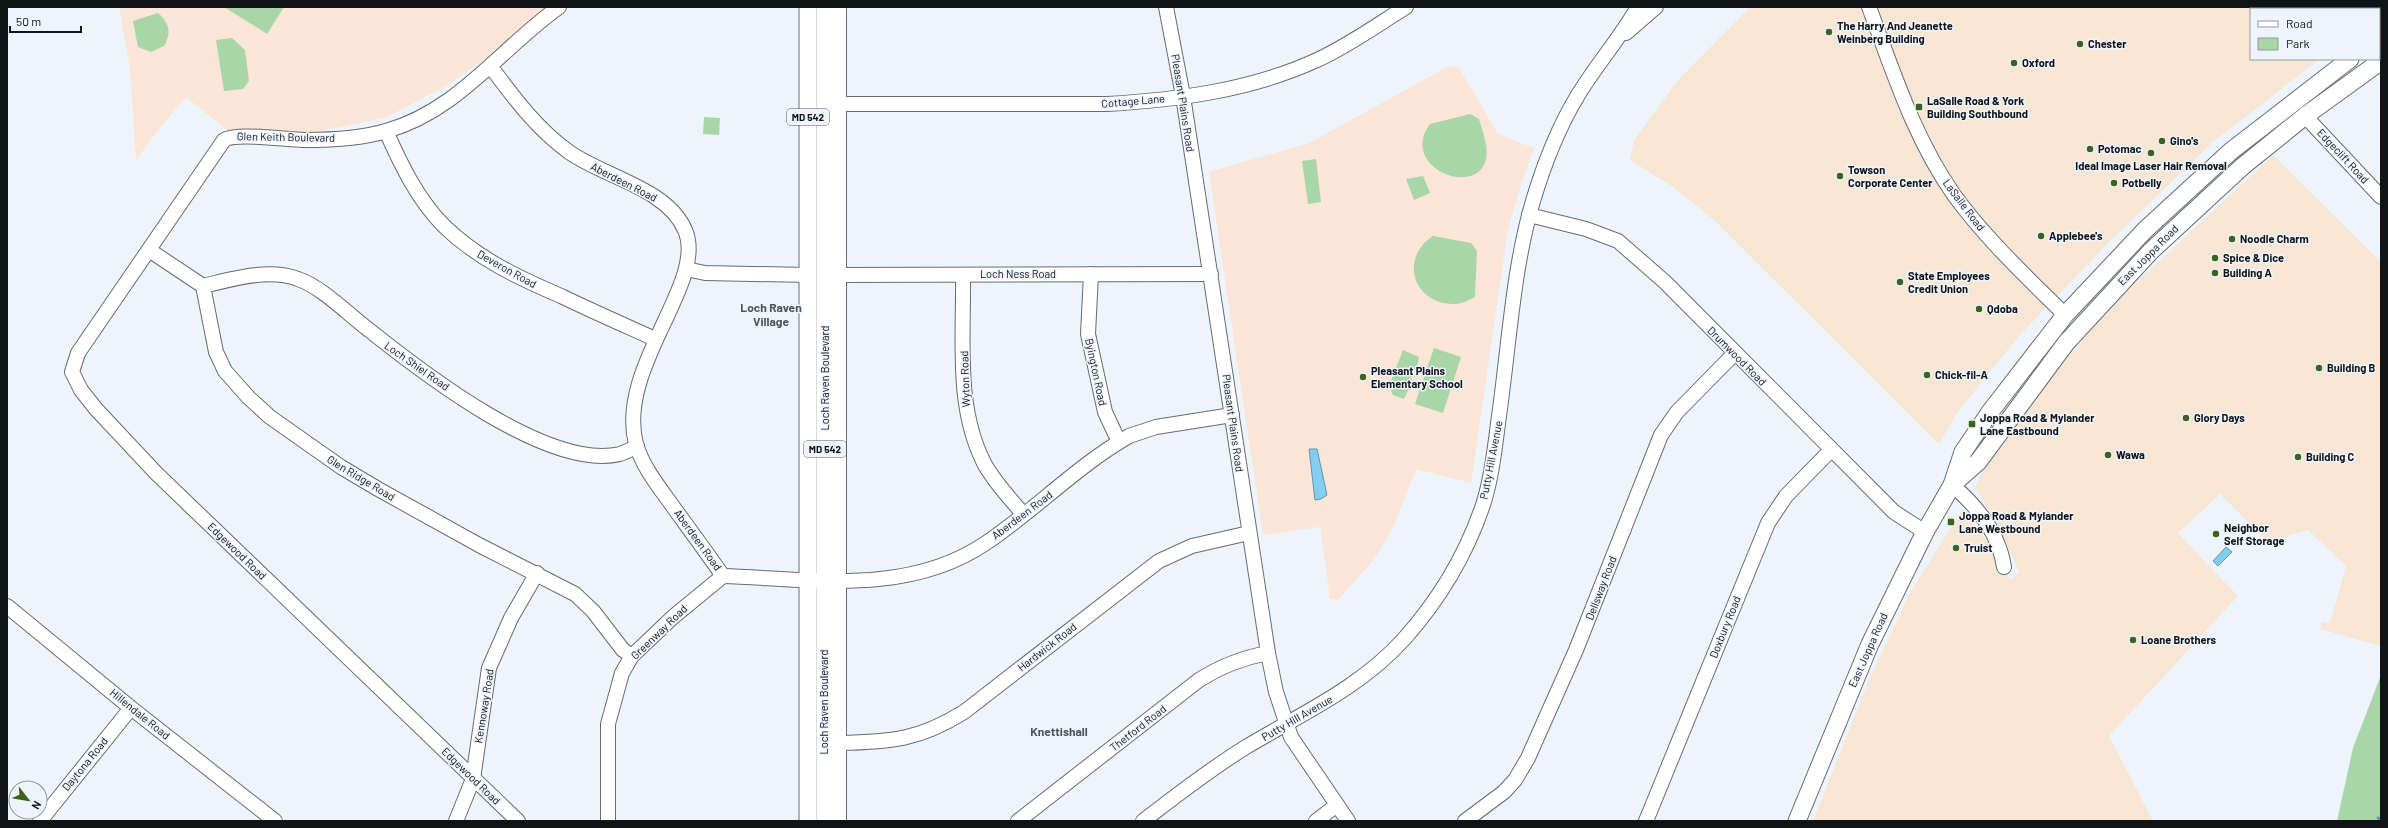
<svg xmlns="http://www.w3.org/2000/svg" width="2388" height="828" font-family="Barlow,sans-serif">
	<rect width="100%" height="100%" fill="#eef4fc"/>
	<g fill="#f8e6d5">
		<path d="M 1750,7 L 2381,7 L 2381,17 L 2379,18 L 2379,9 L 2251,9 L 2251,59 L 2320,59 L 2213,142 L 2109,242 L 2019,336 L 1957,413 L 1939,444 L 1715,221 L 1673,187 L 1630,160 L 1634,140 L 1655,111 L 1679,79 Z"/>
		<path d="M 2273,155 L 2381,262 L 2381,646 L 2320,629 L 2322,622 L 2330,623 L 2346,566 L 2308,530 L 2268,542 L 2220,494 L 2178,533 L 2238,596 L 2109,736 L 2153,821 L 1813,821 L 1870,677 L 1911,591 L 1963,508 L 1993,549 L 2010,581 L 2019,572 L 2005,541 L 1975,487 L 1982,471 L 2030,403 L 2113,304 Z"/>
	</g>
	<g fill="#fae5d7">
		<path d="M 119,7 L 548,7 L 521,35 L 444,87 L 387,117 L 316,132 L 227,130 L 186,97 L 159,129 L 136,160 L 130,69 Z"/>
		<path d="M 1449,66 L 1459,68 L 1498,134 L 1534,148 L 1521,184 L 1508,230 L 1471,483 L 1416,469 L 1392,530 L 1375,558 L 1338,600 L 1330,598 L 1320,527 L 1263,535 L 1209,172 L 1309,143 Z"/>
	</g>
	<g fill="#a8d6a8">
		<path d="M 224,7 L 284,7 L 267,34 Z"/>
		<path d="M 158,13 C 169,23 172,32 164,46 L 151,52 L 138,47 L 133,21 Z"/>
		<path d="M 232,38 L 245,50 L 249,81 L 243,89 L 224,91 L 216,40 Z"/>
		<path d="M 1470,114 L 1479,119 C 1482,130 1489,148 1486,159 C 1477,199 1398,167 1430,124 Z"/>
		<path d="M 704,117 L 720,118 L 719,135 L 703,134 Z"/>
		<path d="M 1316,159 L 1321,202 L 1308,204 L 1302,161 Z"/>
		<path d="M 1423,176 L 1430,193 L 1414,200 L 1406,179 Z"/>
		<path d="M 1433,236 L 1471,243 L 1477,251 L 1475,297 C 1469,300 1462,304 1455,304 C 1414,305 1398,259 1433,236 Z"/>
		<path d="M 1434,348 L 1461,357 L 1443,413 L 1415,404 Z"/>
		<path d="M 1403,350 L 1419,357 L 1417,368 C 1407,374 1412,378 1410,386 C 1408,390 1406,395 1404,399 L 1393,395 L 1389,386 Z"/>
		<path d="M 2381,675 L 2381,821 L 2337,821 L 2353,748 Z"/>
	</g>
	<g fill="#83ceef" stroke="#6196ae">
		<path d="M 1309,449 L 1317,449 L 1327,495 L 1321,499 L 1315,500 Z"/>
		<path d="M 2226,547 L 2232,552 L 2218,566 L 2213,561 Z"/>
	</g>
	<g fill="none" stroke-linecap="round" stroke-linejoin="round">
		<path stroke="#6196ae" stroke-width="3" d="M 2378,818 L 2381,819"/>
		<g stroke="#666c72" stroke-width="16">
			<g id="minor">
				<path d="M 839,7 L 839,821"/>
				<path d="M 1166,7 L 1183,96 L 1268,653 L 1276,692 L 1291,737 L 1348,821"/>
				<path d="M 1869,7 C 1893,71 1914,138 1954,195 C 1986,239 2027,277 2065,315"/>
				<path d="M 1626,33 L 1656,7"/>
				<path d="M 491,67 C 514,98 537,129 569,152 C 604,177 667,188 685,230 C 708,282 616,367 636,444 C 643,468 660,488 674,508 C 690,530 707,553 723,576"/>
				<path d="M 839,104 L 1107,104 C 1177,100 1252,90 1317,60 C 1348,46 1377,25 1406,7"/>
				<path d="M 2305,116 L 2381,197"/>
				<path d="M 386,131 C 401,165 418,200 444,226 C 478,259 519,278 561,296 C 592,311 624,325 655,339"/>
				<path d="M 1529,215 L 1586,229 L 1618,241 L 1665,282 L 1894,512 L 1925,532"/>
				<path d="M 149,250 L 203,286 L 216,352 L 225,371 L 248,397 L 270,417 L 341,467 L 378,489 L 479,545 L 575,594 L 593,611 L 623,650 L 632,656"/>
				<path d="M 686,269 L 705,273 L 808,275"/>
				<path d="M 1091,274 L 1088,334 L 1105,412 L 1119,442"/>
				<path d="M 831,275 L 1211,274"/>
				<path d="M 963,275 C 964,337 955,406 984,463 C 994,482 1010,498 1023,514"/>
				<path d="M 203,286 C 233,279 268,268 298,279 C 322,287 349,315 369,330 C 423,373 549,471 620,454 C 626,452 632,449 637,446"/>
				<path d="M 1952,485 C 1977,506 1999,534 2004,567"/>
				<path d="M 723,576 C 812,579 908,596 986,543 C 1035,510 1077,466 1129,436 L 1156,427 L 1232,415"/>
				<path d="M 7,606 L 131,708 L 275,821"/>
				<path d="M 839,743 C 891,742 919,740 964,712 L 1159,561 L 1192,546 L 1249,533"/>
				<path d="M 40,821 L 131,708"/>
				<path d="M 456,821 L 473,779 L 489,668 L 511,618 L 537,573"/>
				<path d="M 518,821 L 156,473 L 96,409 L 81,390 L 72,372 L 78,353 L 224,140 C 237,132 287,140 305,140 C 331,140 360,139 386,131 C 458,111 500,49 559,7"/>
				<path d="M 608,821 L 608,724 L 622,673 L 632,656 L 673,617 L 723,576"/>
				<path d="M 1018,821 L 1199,680 C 1221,666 1241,658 1268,653"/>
				<path d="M 1143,821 C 1177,795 1210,769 1246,747 C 1301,714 1360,688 1404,639 C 1438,601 1466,555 1483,505 C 1492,477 1495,446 1499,416 C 1509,346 1513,268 1533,201 C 1544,164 1558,128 1578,95 C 1597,64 1620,38 1638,7"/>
				<path d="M 1316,821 L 1337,805"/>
				<path d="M 1465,821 L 1504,792 L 1515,780 L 1528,758 L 1576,650 L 1661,435 L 1677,412 L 1735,353"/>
				<path d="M 1646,821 L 1768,523 L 1786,496 L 1831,450"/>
			</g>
		</g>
		<g stroke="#666c72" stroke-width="19">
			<g id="major">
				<path d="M 825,7 L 825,821"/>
				<path d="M 2379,39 L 2381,38"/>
				<path d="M 1952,485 L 1978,462 L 2066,343 L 2151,251 L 2243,166 L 2305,116 L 2381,61"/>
				<path d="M 808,821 L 808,7"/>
				<path d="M 1797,821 L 1870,644 L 1925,532 L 1952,485 L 1963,452 L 1990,412 L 2065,315 L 2145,230 L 2231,151 L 2350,59"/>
			</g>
		</g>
		<use href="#minor" stroke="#fff" stroke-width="14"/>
		<use href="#major" stroke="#fff" stroke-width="17"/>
	</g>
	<g fill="#3c631e" stroke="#eef4fc" stroke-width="1.5">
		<circle cx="1829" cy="32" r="4"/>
		<circle cx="2080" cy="44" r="4"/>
		<circle cx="2014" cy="63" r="4"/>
		<rect x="1915" y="103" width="8" height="8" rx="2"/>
		<circle cx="2162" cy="141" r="4"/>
		<circle cx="2090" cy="149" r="4"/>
		<circle cx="2151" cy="153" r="4"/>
		<circle cx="1840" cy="176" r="4"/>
		<circle cx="2114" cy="183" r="4"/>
		<circle cx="2041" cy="236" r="4"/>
		<circle cx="2232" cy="239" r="4"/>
		<circle cx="2215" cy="258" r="4"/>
		<circle cx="2215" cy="273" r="4"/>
		<circle cx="1900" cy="282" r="4"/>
		<circle cx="1979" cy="309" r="4"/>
		<circle cx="2319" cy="368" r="4"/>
		<circle cx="1927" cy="375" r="4"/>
		<circle cx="1363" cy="377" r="4"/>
		<circle cx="2186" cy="418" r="4"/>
		<rect x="1968" y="420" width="8" height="8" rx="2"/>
		<circle cx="2108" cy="455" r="4"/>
		<circle cx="2298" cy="457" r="4"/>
		<rect x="1947" y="518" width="8" height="8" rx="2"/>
		<circle cx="2216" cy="534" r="4"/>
		<circle cx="1956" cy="548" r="4"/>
		<circle cx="2133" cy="640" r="4"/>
	</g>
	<g text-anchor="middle" stroke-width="3" stroke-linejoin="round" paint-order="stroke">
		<g fill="#eef4fc" stroke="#53565a" stroke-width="1">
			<rect x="787" y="109" width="42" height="16" rx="3"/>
			<rect x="804" y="441" width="42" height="16" rx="3"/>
		</g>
		<g font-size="10" font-weight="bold" fill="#111315">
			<text x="808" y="121">MD 542</text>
			<text x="825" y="453">MD 542</text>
		</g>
		<g font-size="11" font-weight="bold" fill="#111315" stroke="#eef4fc" text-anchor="start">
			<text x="1837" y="30">The Harry And Jeanette<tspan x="1837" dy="13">Weinberg Building</tspan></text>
			<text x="2088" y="48">Chester</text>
			<text x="2022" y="67">Oxford</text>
			<text x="1927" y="105">LaSalle Road &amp; York<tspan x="1927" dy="13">Building Southbound</tspan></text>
			<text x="2170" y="145">Gino's</text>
			<text x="2098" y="153">Potomac</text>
			<text x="2151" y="170" text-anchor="middle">Ideal Image Laser Hair Removal</text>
			<text x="1848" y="174">Towson<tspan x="1848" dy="13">Corporate Center</tspan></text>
			<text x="2122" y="187">Potbelly</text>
			<text x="2049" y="240">Applebee's</text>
			<text x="2240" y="243">Noodle Charm</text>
			<text x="2223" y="262">Spice &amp; Dice</text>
			<text x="2223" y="277">Building A</text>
			<text x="1908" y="280">State Employees<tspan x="1908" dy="13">Credit Union</tspan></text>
			<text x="1987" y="313">Qdoba</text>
			<text x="2327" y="372">Building B</text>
			<text x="1371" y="375">Pleasant Plains<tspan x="1371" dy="13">Elementary School</tspan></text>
			<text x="1935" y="379">Chick-fil-A</text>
			<text x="1980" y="422">Joppa Road &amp; Mylander<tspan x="1980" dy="13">Lane Eastbound</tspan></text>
			<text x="2194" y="422">Glory Days</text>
			<text x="2116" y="459">Wawa</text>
			<text x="2306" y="461">Building C</text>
			<text x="1959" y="520">Joppa Road &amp; Mylander<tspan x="1959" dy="13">Lane Westbound</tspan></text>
			<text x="2224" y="532">Neighbor<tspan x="2224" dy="13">Self Storage</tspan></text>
			<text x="1964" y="552">Truist</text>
			<text x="2141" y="644">Loane Brothers</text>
		</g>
		<g font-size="11" fill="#111315" stroke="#eef4fc">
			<text transform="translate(1133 101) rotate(-5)" y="4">Cottage Lane</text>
			<text transform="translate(1183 103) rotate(81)" y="4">Pleasant Plains Road</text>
			<text transform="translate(286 137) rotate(1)" y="4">Glen Keith Boulevard</text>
			<text transform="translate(2343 156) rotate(47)" y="4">Edgeclift Road</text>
			<text transform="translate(624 182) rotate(27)" y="4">Aberdeen Road</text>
			<text transform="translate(1964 205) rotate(53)" y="4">LaSalle Road</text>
			<text transform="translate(2148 255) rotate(-45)" y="4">East Joppa Road</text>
			<text transform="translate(507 269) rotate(29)" y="4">Deveron Road</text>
			<text x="1018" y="278">Loch Ness Road</text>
			<text transform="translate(1737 356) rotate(45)" y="4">Drumwood Road</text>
			<text transform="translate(417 366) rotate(35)" y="4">Loch Shiel Road</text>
			<text transform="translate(1096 372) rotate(78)" y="4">Byington Road</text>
			<text transform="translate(825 378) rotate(-90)" y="4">Loch Raven Boulevard</text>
			<text transform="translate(965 379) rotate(-92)" y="4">Wyton Road</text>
			<text transform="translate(1233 423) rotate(82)" y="4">Pleasant Plains Road</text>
			<text transform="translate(1491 460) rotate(-79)" y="4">Putty Hill Avenue</text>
			<text transform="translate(361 478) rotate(31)" y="4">Glen Ridge Road</text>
			<text transform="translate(1022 515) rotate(-37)" y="4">Aberdeen Road</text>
			<text transform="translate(698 540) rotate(54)" y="4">Aberdeen Road</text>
			<text transform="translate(237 551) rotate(44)" y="4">Edgewood Road</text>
			<text transform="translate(1601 588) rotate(-69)" y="4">Dellsway Road</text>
			<text transform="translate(1725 627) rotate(-68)" y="4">Doxbury Road</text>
			<text transform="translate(659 632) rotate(-44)" y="4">Greenway Road</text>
			<text transform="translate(1047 647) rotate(-38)" y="4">Hardwick Road</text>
			<text transform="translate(1868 650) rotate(-66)" y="4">East Joppa Road</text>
			<text transform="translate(824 702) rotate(-90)" y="4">Loch Raven Boulevard</text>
			<text transform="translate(484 706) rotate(-81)" y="4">Kennoway Road</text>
			<text transform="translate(140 714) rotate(39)" y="4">Hillendale Road</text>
			<text transform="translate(1297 718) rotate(-30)" y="4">Putty Hill Avenue</text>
			<text transform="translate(1138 728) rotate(-38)" y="4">Thetford Road</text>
			<text transform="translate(85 764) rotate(-51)" y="4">Daytona Road</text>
			<text transform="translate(471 776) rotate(44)" y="4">Edgewood Road</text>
		</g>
		<g font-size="12" font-weight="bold" fill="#4f555b" stroke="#eef4fc">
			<text x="771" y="312">Loch Raven<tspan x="771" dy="14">Village</tspan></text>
			<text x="1059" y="736">Knettishall</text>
		</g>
	</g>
	<rect width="2388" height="828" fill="none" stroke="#111315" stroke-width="16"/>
	<rect x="2250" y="8" width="130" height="52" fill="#eef4fc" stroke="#969aa0"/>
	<rect x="2258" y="21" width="20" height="6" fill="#ffffff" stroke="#969aa0"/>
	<text x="2286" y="28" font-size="12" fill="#111315">Road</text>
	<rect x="2258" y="38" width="20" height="12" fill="#a8d6a8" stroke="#969aa0"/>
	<text x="2286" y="48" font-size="12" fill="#111315">Park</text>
	<g transform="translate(28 800) rotate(121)"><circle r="19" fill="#eef4fc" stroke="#969aa0"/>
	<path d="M0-3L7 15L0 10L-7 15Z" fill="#3c631e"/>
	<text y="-6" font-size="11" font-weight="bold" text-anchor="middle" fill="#111315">N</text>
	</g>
	<path d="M10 26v6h71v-6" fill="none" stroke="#111315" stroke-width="2"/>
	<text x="16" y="26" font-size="12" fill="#111315" stroke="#eef4fc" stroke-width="3" paint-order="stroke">50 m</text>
</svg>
